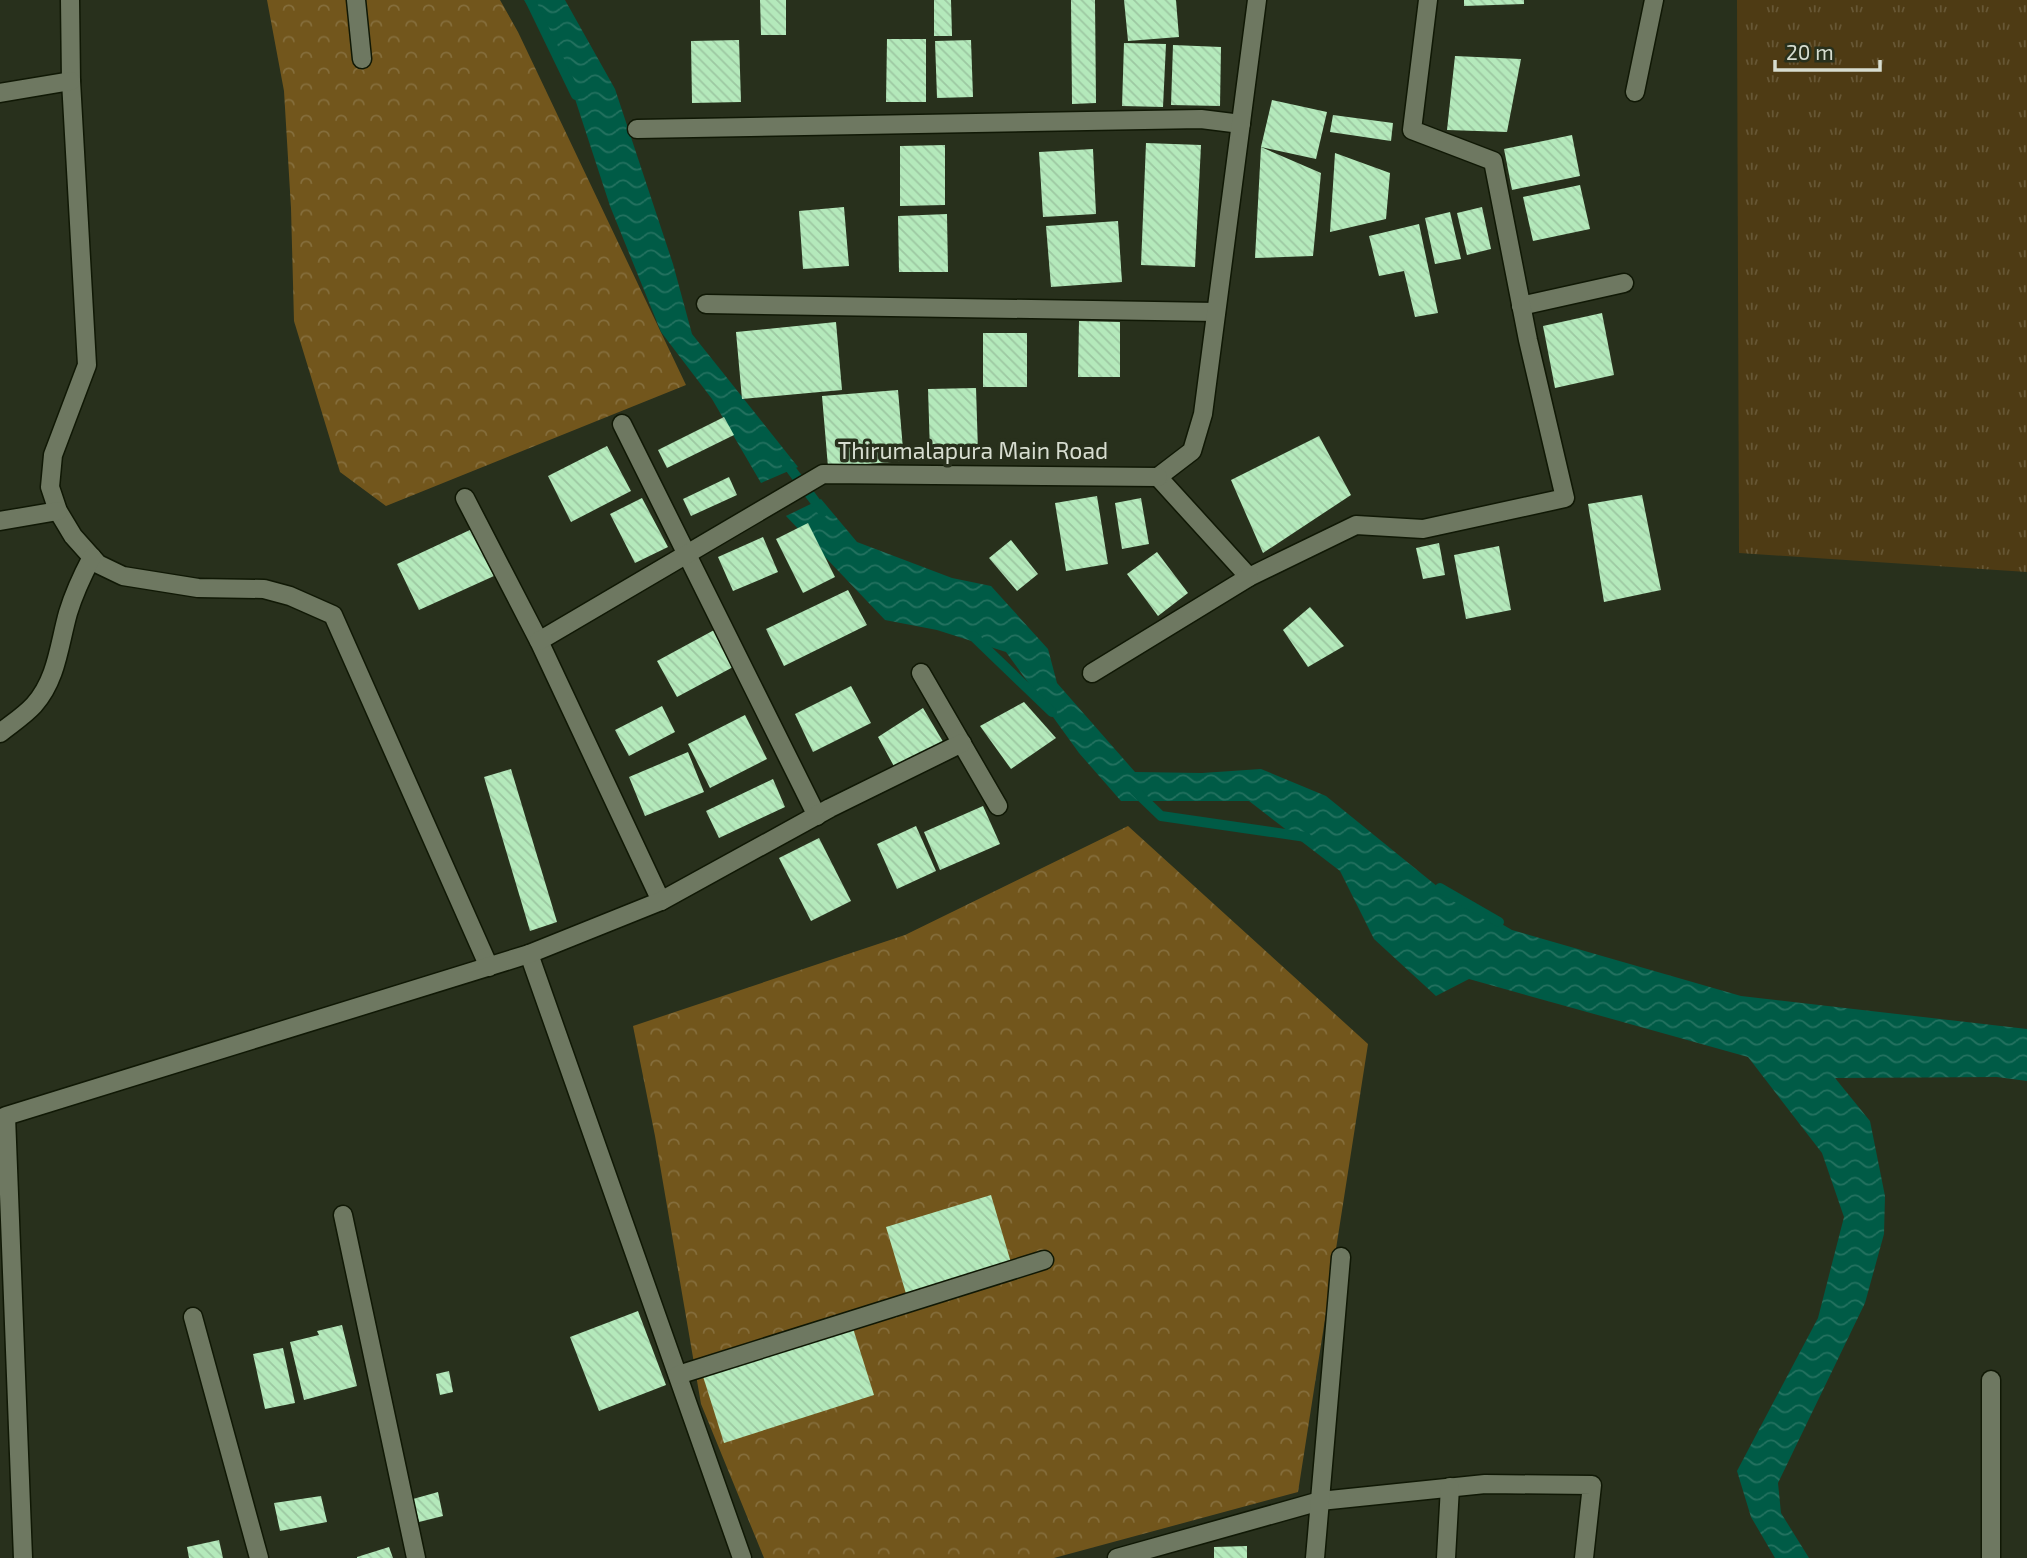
<svg xmlns="http://www.w3.org/2000/svg" width="2027" height="1558" font-family="'Exo 2',sans-serif">
	<defs>
		<pattern id="grass-tufts" width="24" height="20" patternUnits="userSpaceOnUse" patternTransform="scale(1.75)"><rect width="24" height="20" fill="#4e3b14"/><path d="M3 7l-1-3M5 7V3M7 7l1-3M15 17l-1-3M17 17v-4M19 17l1-3" fill="none" stroke="#675735"/></pattern>
		<pattern id="forest-crowns" width="20" height="18" patternUnits="userSpaceOnUse" patternTransform="scale(1.75)"><rect width="20" height="18" fill="#72561c"/><path d="M2 6a3 3 0 1 1 6 0M12 15a3 3 0 1 1 6 0" fill="none" stroke="#856e3c"/></pattern>
		<pattern id="water-waves" width="16" height="10" patternUnits="userSpaceOnUse" patternTransform="scale(1.75)"><rect width="16" height="10" fill="#005b46"/><path d="M0 5q4-4 8 0t8 0" fill="none" stroke="#247260"/></pattern>
		<pattern id="building-back-hatch" width="6" height="6" patternUnits="userSpaceOnUse" patternTransform="scale(1.75)"><rect width="6" height="6" fill="#b4e9bb"/><path d="M-1 5l2 2M0 0l6 6M5-1l2 2" fill="none" stroke="#9dc8a2"/></pattern>
	</defs>
	<rect width="100%" height="100%" fill="#28301c"/>
	<path fill="url(#grass-tufts)" d="M 1737,0 L 2027,0 L 2027,572 L 1739,553 Z"/>
	<g fill="url(#forest-crowns)">
		<path d="M 267,0 L 500,0 L 518,32 L 686,385 L 386,506 L 340,472 L 294,321 L 291,208 L 284,91 Z"/>
		<path d="M 1128,826 L 1368,1044 L 1298,1492 L 1054,1558 L 764,1558 L 701,1404 L 655,1136 L 633,1026 L 905,935 Z"/>
	</g>
	<g fill="url(#water-waves)">
		<path d="M 524,0 L 565,0 L 615,89 L 673,264 L 692,334 L 798,467 L 761,483 L 712,399 L 661,332 L 610,206 L 561,56 Z"/>
		<path d="M 821,499 L 857,542 L 952,578 L 991,586 L 1048,649 L 1057,683 L 1135,772 L 1202,773 L 1261,769 L 1326,796 L 1438,887 L 1512,930 L 1741,996 L 2027,1029 L 2027,1081 L 1997,1077 L 1835,1078 L 1870,1121 L 1885,1196 L 1884,1234 L 1865,1303 L 1778,1483 L 1781,1513 L 1809,1558 L 1775,1558 L 1751,1517 L 1737,1471 L 1818,1318 L 1844,1217 L 1822,1153 L 1748,1057 L 1469,979 L 1436,996 L 1374,939 L 1340,871 L 1249,801 L 1121,801 L 1079,753 L 1006,652 L 937,630 L 885,620 L 786,516 Z"/>
	</g>
	<g fill="none" stroke-linecap="round" stroke-linejoin="round">
		<g stroke="#005b46" stroke-width="10">
			<path d="M 530,0 L 576,95"/>
			<path d="M 784,460 L 823,512"/>
			<path d="M 973,636 L 1052,712"/>
			<path d="M 1135,791 L 1161,816 L 1306,837"/>
			<path d="M 1440,888 L 1499,922"/>
		</g>
	</g>
	<g fill="url(#building-back-hatch)">
		<path d="M 760,0 L 786,0 L 786,35 L 761,35 Z"/>
		<path d="M 934,0 L 951,0 L 952,36 L 934,36 Z"/>
		<path d="M 1071,0 L 1095,0 L 1096,103 L 1072,104 Z"/>
		<path d="M 1124,0 L 1176,0 L 1179,37 L 1128,41 Z"/>
		<path d="M 1464,0 L 1524,0 L 1524,4 L 1464,6 Z"/>
		<path d="M 887,39 L 926,39 L 926,102 L 886,102 Z"/>
		<path d="M 739,40 L 741,102 L 692,103 L 691,41 Z"/>
		<path d="M 971,40 L 973,97 L 937,98 L 935,41 Z"/>
		<path d="M 1124,43 L 1166,44 L 1163,107 L 1122,106 Z"/>
		<path d="M 1173,45 L 1221,47 L 1220,106 L 1171,105 Z"/>
		<path d="M 1455,56 L 1521,59 L 1507,132 L 1447,130 Z"/>
		<path d="M 1272,100 L 1327,112 L 1316,159 L 1261,147 Z"/>
		<path d="M 1333,115 L 1393,123 L 1391,141 L 1330,132 Z"/>
		<path d="M 1572,135 L 1580,176 L 1512,190 L 1504,149 Z"/>
		<path d="M 1146,143 L 1201,145 L 1195,267 L 1141,265 Z"/>
		<path d="M 945,145 L 945,205 L 900,206 L 900,146 Z"/>
		<path d="M 1261,147 L 1321,173 L 1313,256 L 1255,258 Z"/>
		<path d="M 1093,149 L 1096,214 L 1043,217 L 1039,152 Z"/>
		<path d="M 1335,153 L 1390,173 L 1386,219 L 1330,232 Z"/>
		<path d="M 1580,185 L 1590,229 L 1533,241 L 1523,197 Z"/>
		<path d="M 844,207 L 849,266 L 803,269 L 799,211 Z"/>
		<path d="M 1482,207 L 1491,249 L 1467,255 L 1457,213 Z"/>
		<path d="M 1450,212 L 1461,259 L 1435,264 L 1425,218 Z"/>
		<path d="M 947,214 L 948,272 L 899,272 L 898,216 Z"/>
		<path d="M 1118,221 L 1122,282 L 1051,287 L 1046,226 Z"/>
		<path d="M 1419,224 L 1438,313 L 1415,317 L 1404,271 L 1379,276 L 1369,236 Z"/>
		<path d="M 1602,313 L 1614,375 L 1555,388 L 1543,326 Z"/>
		<path d="M 1079,321 L 1120,322 L 1120,377 L 1078,377 Z"/>
		<path d="M 836,322 L 842,390 L 742,399 L 736,332 Z"/>
		<rect x="983" y="333" width="44" height="54"/>
		<path d="M 976,388 L 978,452 L 930,453 L 928,389 Z"/>
		<path d="M 898,390 L 904,461 L 828,467 L 822,396 Z"/>
		<path d="M 724,417 L 734,435 L 667,468 L 658,450 Z"/>
		<path d="M 1319,436 L 1351,495 L 1263,553 L 1231,480 Z"/>
		<path d="M 607,446 L 631,491 L 571,522 L 548,476 Z"/>
		<path d="M 729,477 L 737,495 L 691,516 L 683,499 Z"/>
		<path d="M 1642,495 L 1661,590 L 1604,602 L 1588,504 Z"/>
		<path d="M 1097,496 L 1108,564 L 1066,571 L 1055,503 Z"/>
		<path d="M 642,498 L 668,547 L 635,563 L 610,514 Z"/>
		<path d="M 1141,498 L 1149,544 L 1122,549 L 1115,503 Z"/>
		<path d="M 808,523 L 835,577 L 803,593 L 776,539 Z"/>
		<path d="M 472,529 L 494,576 L 419,610 L 397,564 Z"/>
		<path d="M 763,537 L 778,572 L 733,591 L 718,557 Z"/>
		<path d="M 1011,540 L 1038,574 L 1017,591 L 989,558 Z"/>
		<path d="M 1439,543 L 1445,575 L 1423,579 L 1416,548 Z"/>
		<path d="M 1499,546 L 1511,610 L 1466,619 L 1454,555 Z"/>
		<path d="M 1157,552 L 1188,593 L 1158,616 L 1127,574 Z"/>
		<path d="M 848,590 L 867,625 L 784,666 L 766,629 Z"/>
		<path d="M 1310,607 L 1344,646 L 1308,667 L 1283,630 Z"/>
		<path d="M 716,629 L 735,666 L 677,697 L 657,661 Z"/>
		<path d="M 851,686 L 871,723 L 813,752 L 795,714 Z"/>
		<path d="M 1024,702 L 1056,738 L 1011,769 L 980,726 Z"/>
		<path d="M 662,706 L 675,732 L 629,756 L 615,730 Z"/>
		<path d="M 923,708 L 945,745 L 896,770 L 878,737 Z"/>
		<path d="M 745,715 L 767,759 L 710,788 L 688,744 Z"/>
		<path d="M 688,752 L 704,792 L 645,816 L 629,777 Z"/>
		<path d="M 511,769 L 557,922 L 530,931 L 484,777 Z"/>
		<path d="M 773,779 L 785,807 L 719,838 L 706,811 Z"/>
		<path d="M 983,806 L 1000,844 L 940,870 L 924,832 Z"/>
		<path d="M 916,826 L 936,871 L 897,889 L 877,844 Z"/>
		<path d="M 819,838 L 851,901 L 811,921 L 779,858 Z"/>
		<path d="M 991,1195 L 1012,1266 L 907,1297 L 886,1227 Z"/>
		<path d="M 638,1311 L 666,1385 L 599,1411 L 570,1337 Z"/>
		<path d="M 851,1322 L 874,1395 L 724,1443 L 701,1370 Z"/>
		<path d="M 342,1325 L 357,1386 L 304,1400 L 290,1342 L 319,1335 L 317,1331 Z"/>
		<path d="M 283,1348 L 295,1403 L 265,1409 L 253,1354 Z"/>
		<path d="M 449,1371 L 453,1392 L 440,1395 L 436,1374 Z"/>
		<path d="M 438,1492 L 443,1516 L 419,1522 L 413,1499 Z"/>
		<path d="M 321,1496 L 327,1522 L 280,1531 L 274,1503 Z"/>
		<path d="M 219,1540 L 223,1558 L 189,1558 L 187,1547 Z"/>
		<path d="M 1247,1546 L 1247,1558 L 1214,1558 L 1214,1547 Z"/>
		<path d="M 389,1547 L 393,1558 L 357,1558 L 357,1557 Z"/>
	</g>
	<g fill="none" stroke-linecap="round" stroke-linejoin="round">
		<g stroke="#101805" stroke-width="21">
			<g id="street">
				<path d="M 70,0 L 71,81 L 87,365 L 53,455 L 50,487 L 58,511 L 73,536 L 98,564 L 123,576 L 198,588 L 264,589 L 290,596 L 333,615 L 489,967"/>
				<path d="M 356,0 L 362,59"/>
				<path d="M 1635,92 L 1654,0"/>
				<path d="M 0,93 L 71,81"/>
				<path d="M 637,129 L 1201,119 L 1241,124"/>
				<path d="M 706,304 L 1216,312"/>
				<path d="M 1521,306 L 1624,283"/>
				<path d="M 622,424 L 817,816"/>
				<path d="M 1158,477 L 1249,577 L 1356,525 L 1423,529 L 1565,498 L 1528,340 L 1493,161 L 1412,130 L 1428,0"/>
				<path d="M 1158,477 L 1192,451 L 1203,414 L 1257,0"/>
				<path d="M 465,498 L 539,641 L 661,901"/>
				<path d="M 0,521 L 58,511"/>
				<path d="M 539,641 L 823,474 L 1158,477"/>
				<path d="M 921,673 L 998,806"/>
				<path d="M 1092,673 L 1249,577"/>
				<path d="M 0,733 C 11,724 24,716 34,705 C 57,679 59,645 68,613 C 74,593 82,576 92,557"/>
				<path d="M 529,954 L 742,1558"/>
				<path d="M 343,1215 L 416,1558"/>
				<path d="M 193,1317 L 259,1558"/>
				<path d="M 678,1375 L 1044,1260"/>
				<path d="M 23,1558 L 6,1116 L 529,954 L 661,901 L 830,808 L 962,743"/>
				<path d="M 1117,1558 L 1320,1501 L 1485,1484 L 1592,1485 L 1584,1558"/>
				<path d="M 1315,1558 L 1341,1257"/>
				<path d="M 1446,1558 L 1450,1487"/>
				<path d="M 1991,1558 L 1991,1380"/>
			</g>
		</g>
		<use href="#street" stroke="#6e7861" stroke-width="18"/>
	</g>
	<g text-anchor="middle" stroke-width="7" stroke-linejoin="round" paint-order="stroke">
		<g font-size="23" fill="#d7ddd0" stroke="#28301c">
			<text x="973" y="459">Thirumalapura Main Road</text>
		</g>
	</g>
	<path d="M1775 60v10h105v-10" fill="none" stroke="#d7ddd0" stroke-width="3.5"/>
	<text x="1786" y="60" font-size="21" fill="#d7ddd0" stroke="#28301c" stroke-width="5" paint-order="stroke">20 m</text>
</svg>
